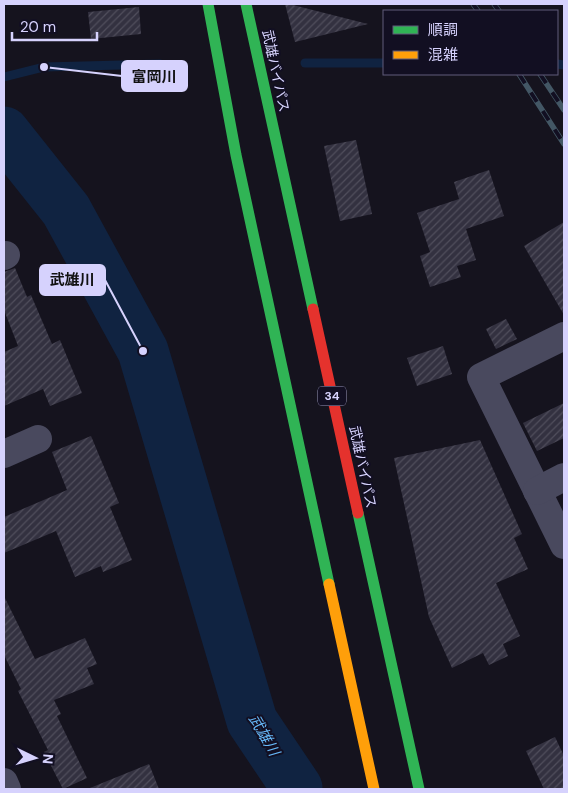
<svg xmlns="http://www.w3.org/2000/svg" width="568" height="793" font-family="'DM Sans','Noto Sans JP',sans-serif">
	<defs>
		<pattern id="building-hatch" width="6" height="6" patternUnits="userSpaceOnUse" patternTransform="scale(1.25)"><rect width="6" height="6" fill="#333140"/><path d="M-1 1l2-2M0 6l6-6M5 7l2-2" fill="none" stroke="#504e5c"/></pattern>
	</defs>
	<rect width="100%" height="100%" fill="#15131e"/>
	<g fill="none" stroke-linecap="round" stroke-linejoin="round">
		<g stroke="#102341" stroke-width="9">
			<path d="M 305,63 L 384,63"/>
			<path d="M 557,64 L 564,65"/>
			<path d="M 4,77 L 44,67 L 160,64"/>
		</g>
		<path stroke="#102341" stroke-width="51" d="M 4,132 L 66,210 L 143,351 L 252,721 L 297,788"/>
	</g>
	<g fill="url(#building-hatch)">
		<path d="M 285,4 L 289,4 L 368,24 L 295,42 Z"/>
		<path d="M 139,7 L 141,34 L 91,39 L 88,12 Z"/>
		<path d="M 356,140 L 372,214 L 340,221 L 324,146 Z"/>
		<path d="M 489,170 L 504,216 L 466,229 L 476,260 L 457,266 L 461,277 L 430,287 L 420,256 L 430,252 L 417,213 L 459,199 L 454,182 Z"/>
		<path d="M 564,222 L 564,315 L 524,246 Z"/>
		<path d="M 15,268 L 27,297 L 31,295 L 52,344 L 60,340 L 82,393 L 50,406 L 43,389 L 4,406 L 4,352 L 18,346 L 4,310 L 4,272 Z"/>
		<path d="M 506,319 L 517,339 L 496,349 L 486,329 Z"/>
		<path d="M 443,346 L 452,374 L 417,386 L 407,358 Z"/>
		<path d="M 564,403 L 564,438 L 537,451 L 523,423 Z"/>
		<path d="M 91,436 L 119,503 L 110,507 L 132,560 L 103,572 L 101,566 L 75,577 L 56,531 L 4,553 L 4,517 L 67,490 L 52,452 Z"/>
		<path d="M 480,440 L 522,534 L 514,538 L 528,569 L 496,583 L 520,636 L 503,644 L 508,656 L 489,665 L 483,653 L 452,668 L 429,617 L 394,458 Z"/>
		<path d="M 4,596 L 35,659 L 85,638 L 97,664 L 87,668 L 94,684 L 54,700 L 61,714 L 57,716 L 87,778 L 63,789 L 44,752 L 48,750 L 18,691 L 21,689 L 4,655 Z"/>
		<path d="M 555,737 L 564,756 L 564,789 L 544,789 L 526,751 Z"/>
		<path d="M 149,764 L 159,789 L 90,789 L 90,788 Z"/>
	</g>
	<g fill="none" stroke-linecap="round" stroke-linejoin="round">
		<g stroke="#49495e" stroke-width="28">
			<path d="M 4,256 L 6,255"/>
			<path d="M 564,336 L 481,377 L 564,545"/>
			<path d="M 4,454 L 38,439"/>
			<path d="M 537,491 L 564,477"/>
			<path d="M 4,782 L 7,789"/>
		</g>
		<g stroke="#30b455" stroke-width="11">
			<path d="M 208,4 L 236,155 L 329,584"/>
			<path d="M 246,4 L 313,309"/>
			<path d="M 358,513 L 419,789"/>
		</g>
		<path stroke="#ff9f0a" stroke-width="11" d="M 329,584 L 374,789"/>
		<path stroke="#e5322d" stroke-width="11" d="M 313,309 L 358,513"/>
		<g stroke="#435765" stroke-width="5.5">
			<g id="rail">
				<path d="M 473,4 L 478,11"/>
				<path d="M 494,4 L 499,11"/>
				<path d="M 519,74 L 564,144"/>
				<path d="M 540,74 L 564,110"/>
			</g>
		</g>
		<use href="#rail" stroke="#120f22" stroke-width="4" stroke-dasharray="11" stroke-linecap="butt"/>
	</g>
	<g text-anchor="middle" stroke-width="4" stroke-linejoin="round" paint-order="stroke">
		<rect fill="#120f22" stroke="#9b98bb" stroke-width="1" x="318" y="386.5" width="28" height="19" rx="4"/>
		<g font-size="12" font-weight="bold" fill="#d6d2fd">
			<text x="332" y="400">34</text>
		</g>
		<g font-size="14" fill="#d6d2fd" stroke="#120f22">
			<text transform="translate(276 71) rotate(78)" y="5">武雄バイパス</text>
			<text transform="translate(363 467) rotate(78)" y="5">武雄バイパス</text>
		</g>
		<g font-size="15" font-style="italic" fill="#65b7f7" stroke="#120f22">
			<text transform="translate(264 735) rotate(60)" y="5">武雄川</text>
		</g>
	</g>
	<path fill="none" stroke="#d6d2fd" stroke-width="2" d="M44 67L122 76M143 351L105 280"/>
	<g fill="#d6d2fd" stroke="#120f22" stroke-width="2">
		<circle cx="44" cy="67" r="5"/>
		<circle cx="143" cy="351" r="5"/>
	</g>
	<g fill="#d6d2fd" stroke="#d6d2fd" stroke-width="2">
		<rect x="122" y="61" width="65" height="30" rx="5"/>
		<rect x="40" y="265" width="65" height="30" rx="5"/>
	</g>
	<g font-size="15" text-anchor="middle" font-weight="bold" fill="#111">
		<text x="154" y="82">富岡川</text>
		<text x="72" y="285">武雄川</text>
	</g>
	<rect width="568" height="793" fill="none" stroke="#d6d2fd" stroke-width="10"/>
	<rect x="383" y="10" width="175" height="65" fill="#120f22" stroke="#605d7a"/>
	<rect x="393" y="26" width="25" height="8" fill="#30b455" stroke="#605d7a"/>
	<text x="428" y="35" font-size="15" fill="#d6d2fd">順調</text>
	<rect x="393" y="51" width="25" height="8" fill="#ff9f0a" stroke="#605d7a"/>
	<text x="428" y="60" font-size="15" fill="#d6d2fd">混雑</text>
	<g transform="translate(35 758) rotate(95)" stroke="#120f22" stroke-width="4" paint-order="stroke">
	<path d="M0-4L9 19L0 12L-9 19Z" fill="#d6d2fd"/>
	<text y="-8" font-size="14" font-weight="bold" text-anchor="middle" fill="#d6d2fd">N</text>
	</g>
	<path d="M12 32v8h85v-8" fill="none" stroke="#d6d2fd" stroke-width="2.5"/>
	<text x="20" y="32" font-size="15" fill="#d6d2fd" stroke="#120f22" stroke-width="4" paint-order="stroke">20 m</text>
</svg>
